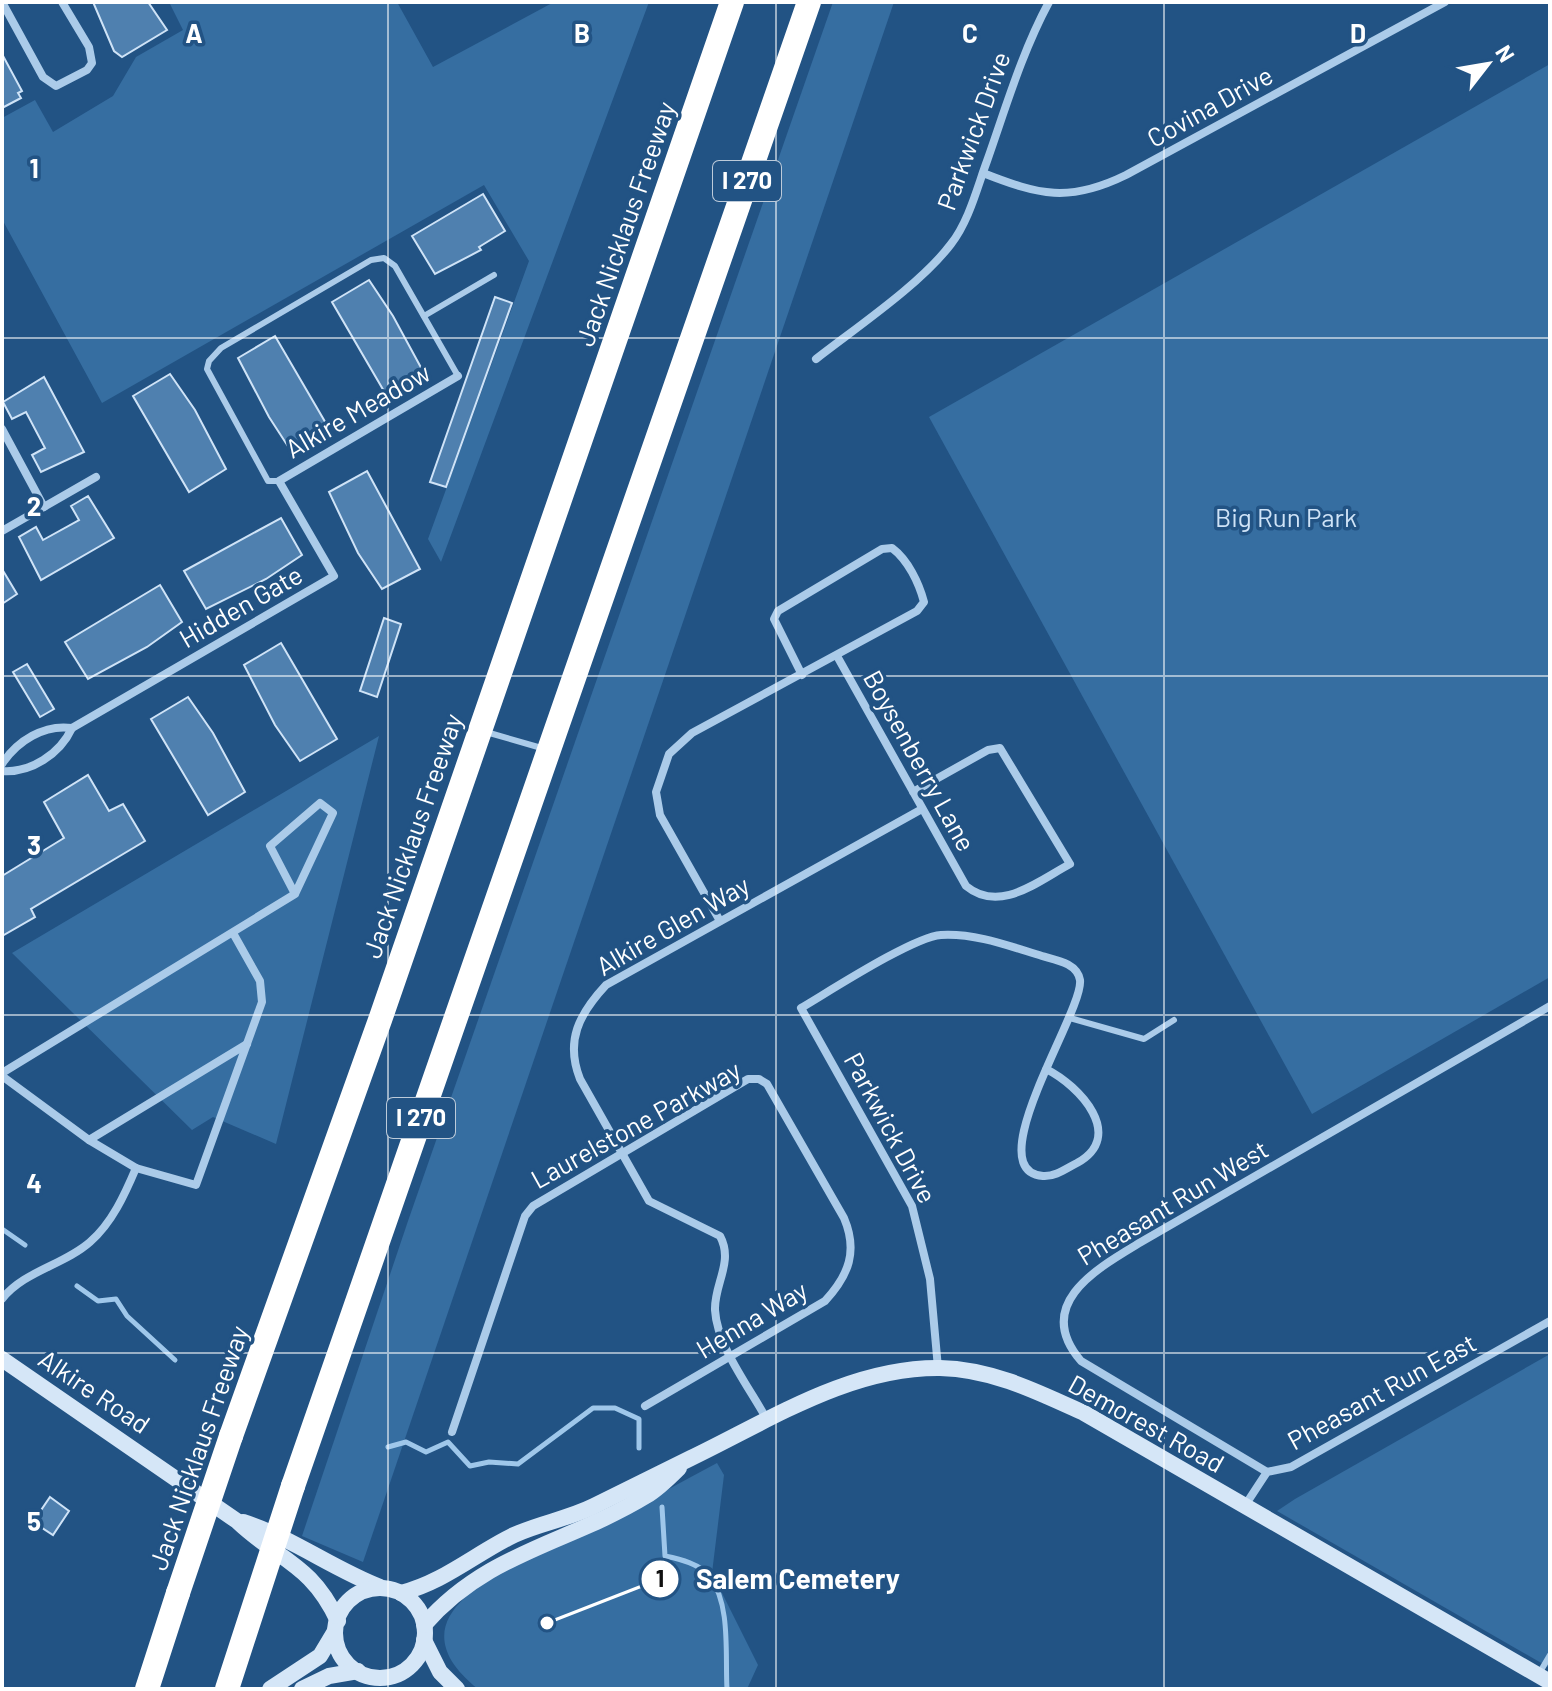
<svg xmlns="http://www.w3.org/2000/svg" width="1552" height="1691" font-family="Barlow,sans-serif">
	<rect width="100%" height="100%" fill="#225384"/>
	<g fill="#366ea1">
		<path d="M 169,2 L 397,2 L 433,67 L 554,2 L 649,2 L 441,562 L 428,539 L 529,261 L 484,185 L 102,403 L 2,219 L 2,118 L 35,100 L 53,132 L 113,96 L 136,57 L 183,30 Z"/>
		<path d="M 833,2 L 894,2 L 363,1562 L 302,1536 L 408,1221 Z"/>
		<path d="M 1550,64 L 1550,977 L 1312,1114 L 929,417 Z"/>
		<path d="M 379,736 L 276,1144 L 213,1117 L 192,1130 L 12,953 Z"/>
		<path d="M 1550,1354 L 1550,1668 L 1277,1511 L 1295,1499 Z"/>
		<path d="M 717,1463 L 724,1475 L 712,1573 L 758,1665 L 747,1689 L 478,1689 C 375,1606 535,1559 593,1529 C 635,1508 676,1485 717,1463 Z"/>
	</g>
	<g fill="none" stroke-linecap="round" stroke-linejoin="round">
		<g stroke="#9fc7ea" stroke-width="5">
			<path d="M 2,1229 L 25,1245"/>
			<path d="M 77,1286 L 98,1301 L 116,1299 L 127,1316 L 175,1360"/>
			<path d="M 388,1447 L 406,1442 L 426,1452 L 448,1442 L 470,1466 L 489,1462 L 518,1464 L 593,1408 L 615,1408 L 639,1419 L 639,1448"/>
			<path d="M 662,1507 L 665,1556 C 680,1559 701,1564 710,1577 C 731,1605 725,1655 727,1689"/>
		</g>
	</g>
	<g fill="#4f80af" stroke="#cfe3f7" stroke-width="2">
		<path d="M 93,2 L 148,2 L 167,30 L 122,57 L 114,51 Z"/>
		<path d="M 2,54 L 22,91 L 18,93 L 21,98 L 2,108 Z"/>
		<path d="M 483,194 L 505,231 L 479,247 L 481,250 L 435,274 L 412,236 Z"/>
		<path d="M 369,280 L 393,316 L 425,375 L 388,398 L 332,302 Z"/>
		<path d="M 495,297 L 512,303 L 446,487 L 430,482 Z"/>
		<path d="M 275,336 L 331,432 L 293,454 L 269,417 L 238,358 Z"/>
		<path d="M 170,374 L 195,410 L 226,469 L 189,492 L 133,396 Z"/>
		<path d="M 44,377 L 84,452 L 41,472 L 32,455 L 45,448 L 26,412 L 12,419 L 3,402 Z"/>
		<path d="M 367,471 L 420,569 L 382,589 L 358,553 L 329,492 Z"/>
		<path d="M 88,496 L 114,538 L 41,580 L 19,537 L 36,527 L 43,540 L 79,520 L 71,506 Z"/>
		<path d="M 281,518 L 302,555 L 266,579 L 206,609 L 184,571 Z"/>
		<path d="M 2,569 L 17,594 L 2,604 Z"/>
		<path d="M 160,585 L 182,622 L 147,647 L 88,679 L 65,642 Z"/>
		<path d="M 384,618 L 401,624 L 377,697 L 360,691 Z"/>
		<path d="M 281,643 L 337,739 L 300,761 L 275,725 L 244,665 Z"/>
		<path d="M 27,664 L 54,709 L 40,717 L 13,672 Z"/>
		<path d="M 188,697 L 213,733 L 245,792 L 208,815 L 151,719 Z"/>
		<path d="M 88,775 L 109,811 L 123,804 L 145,841 L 31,909 L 35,917 L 2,936 L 2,876 L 64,838 L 44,802 Z"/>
		<path d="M 50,1497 L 69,1511 L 53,1535 L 33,1522 Z"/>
	</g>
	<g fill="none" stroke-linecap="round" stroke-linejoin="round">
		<g stroke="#abcbe9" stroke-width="6">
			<path d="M 424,316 L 494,275"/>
			<path d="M 279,481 L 268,481 L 207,369 L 209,361 L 221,348 L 371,260 L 384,258 L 395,266 L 458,376"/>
			<path d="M 486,732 L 545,749"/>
			<path d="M 1070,1018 L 1144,1039 L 1174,1020"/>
			<path d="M 1540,1672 L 1550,1655"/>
		</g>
		<g stroke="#abcbe9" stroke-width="8">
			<path d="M 2,2 L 43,77 L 56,86 L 87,70 L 92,63 L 89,47 L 62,2"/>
			<path d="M 983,173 C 1039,195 1069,203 1126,175 L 1445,2"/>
			<path d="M 816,359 C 857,327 921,284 951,244 C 969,221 977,188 987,161 C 1006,107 1022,52 1049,2"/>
			<path d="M 2,429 L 44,507"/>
			<path d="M 2,531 L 96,477"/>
			<path d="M 837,656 L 966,886 C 1000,914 1038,881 1070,864 L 1000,748 L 988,750 L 913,792"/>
			<path d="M 2,764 C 17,741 44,724 72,728"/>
			<path d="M 2,771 C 31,773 60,754 72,728 L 334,576 L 279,481 L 458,376"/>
			<path d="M 720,921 L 660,815 L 656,792 L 669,754 L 692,733 L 917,611 L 924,602 C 919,583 908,560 892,548 L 882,549 L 778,611 L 774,619 L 802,675"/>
			<path d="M 2,1073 L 295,894 L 333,813 L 320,803 L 270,846 L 295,894"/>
			<path d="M 2,1076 L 89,1140 L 136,1168 C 125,1194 112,1223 90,1242 C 64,1265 24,1271 2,1299"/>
			<path d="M 89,1140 L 247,1044"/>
			<path d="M 136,1168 L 196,1185 L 262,1002 L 260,981 L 233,933"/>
			<path d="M 938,1368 L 930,1279 L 912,1206 L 801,1008 C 830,991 913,937 941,935 C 975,933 1009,946 1042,956 C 1056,960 1077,963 1080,980 C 1084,1011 977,1171 1043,1176 C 1055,1177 1067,1168 1077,1163 C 1126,1136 1080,1086 1046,1069"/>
			<path d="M 766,1418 C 749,1387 717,1346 715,1310 C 714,1284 734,1262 720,1236 L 649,1201 L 580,1079 C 565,1041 579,1014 606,985 L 922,809"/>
			<path d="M 452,1432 L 525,1216 L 533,1206 L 748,1079 L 759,1079 L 767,1084 L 844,1218 C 858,1251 849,1275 825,1301 L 645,1406"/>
			<path d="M 1267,1472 L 1081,1361 C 1032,1304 1098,1268 1141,1242 L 1550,1006"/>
			<path d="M 1244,1507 L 1267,1472 L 1291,1467 L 1550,1321"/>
		</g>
		<g stroke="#d5e6f7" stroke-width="16">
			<path d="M 2,1359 L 237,1521 C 279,1561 311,1563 338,1621"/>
			<path d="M 243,1522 C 291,1537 333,1569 380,1587"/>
			<circle cx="380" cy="1633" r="45"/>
			<path d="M 401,1593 C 444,1582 475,1554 514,1535 C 540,1523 568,1519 594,1506 C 626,1490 659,1474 691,1458 C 770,1420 850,1367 940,1368 C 992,1369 1038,1392 1084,1413 L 1550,1682"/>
			<path d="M 424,1625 C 487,1552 569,1543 646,1496 C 658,1489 669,1478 679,1468"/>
			<path d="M 424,1640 L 440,1672 L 457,1689"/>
			<path d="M 270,1689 L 320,1656 L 335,1631"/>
			<path d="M 302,1689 L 329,1676 L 358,1671"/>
		</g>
		<g stroke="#fff" stroke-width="24">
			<path d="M 231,1436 L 380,1020 L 732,2"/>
			<path d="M 293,1486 L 809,2"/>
			<path d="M 147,1689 L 178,1593"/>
		</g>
		<g stroke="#fff" stroke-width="24">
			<path d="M 178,1593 L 231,1436"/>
			<path d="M 227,1689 L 293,1486"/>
		</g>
	</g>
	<path fill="none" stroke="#fff" stroke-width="2" stroke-opacity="0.55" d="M 388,2 L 388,1689M 776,2 L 776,1689M 1164,2 L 1164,1689M 2,338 L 1550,338M 2,676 L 1550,676M 2,1015 L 1550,1015M 2,1353 L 1550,1353"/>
	<g text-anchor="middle" stroke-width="7" stroke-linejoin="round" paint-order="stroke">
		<g fill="#225384" stroke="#bdcbda" stroke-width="2">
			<rect x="713" y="161" width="68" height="40" rx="6"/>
			<rect x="387" y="1098" width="68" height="40" rx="6"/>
		</g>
		<g font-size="24" font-weight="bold" fill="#fff">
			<text x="747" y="189">I 270</text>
			<text x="421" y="1126">I 270</text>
		</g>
		<g font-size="26" fill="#fff" stroke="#225384">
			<text transform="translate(1210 107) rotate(-29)" y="9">Covina Drive</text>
			<text transform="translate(974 131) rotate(-70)" y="9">Parkwick Drive</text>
			<text transform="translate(626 224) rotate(-71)" y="9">Jack Nicklaus Freeway</text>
			<text transform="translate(358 411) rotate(-30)" y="9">Alkire Meadow</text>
			<text transform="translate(241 607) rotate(-30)" y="9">Hidden Gate</text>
			<text transform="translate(919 761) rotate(61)" y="9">Boysenberry Lane</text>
			<text transform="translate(413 836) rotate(-71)" y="9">Jack Nicklaus Freeway</text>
			<text transform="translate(673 926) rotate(-30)" y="9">Alkire Glen Way</text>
			<text transform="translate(636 1125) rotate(-29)" y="9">Laurelstone Parkway</text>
			<text transform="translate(890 1128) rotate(62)" y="9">Parkwick Drive</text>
			<text transform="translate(1173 1203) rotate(-31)" y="9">Pheasant Run West</text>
			<text transform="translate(752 1320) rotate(-31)" y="9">Henna Way</text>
			<text transform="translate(94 1392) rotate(34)" y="9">Alkire Road</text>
			<text transform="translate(1382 1392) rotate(-29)" y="9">Pheasant Run East</text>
			<text transform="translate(1146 1424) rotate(29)" y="9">Demorest Road</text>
			<text transform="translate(199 1448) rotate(-71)" y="9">Jack Nicklaus Freeway</text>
		</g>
		<g font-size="26" fill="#cfe3f7" stroke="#225384">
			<text x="1286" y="527">Big Run Park</text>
		</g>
	</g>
	<g font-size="26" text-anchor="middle" font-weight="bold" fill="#fff" stroke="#225384" stroke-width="7" stroke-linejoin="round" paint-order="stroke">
		<text x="194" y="43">A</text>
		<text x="582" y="43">B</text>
		<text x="970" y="43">C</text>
		<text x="1358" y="43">D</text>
		<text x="34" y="178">1</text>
		<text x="34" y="516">2</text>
		<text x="34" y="855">3</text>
		<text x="34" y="1193">4</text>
		<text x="34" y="1531">5</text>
	</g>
	<path fill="none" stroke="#fff" stroke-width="3" d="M547 1623L660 1579"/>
	<g fill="#fff" stroke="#225384" stroke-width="3">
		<circle cx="547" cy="1623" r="8"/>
		<circle cx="660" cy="1579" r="20"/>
	</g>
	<g font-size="24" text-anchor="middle" font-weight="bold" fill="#111">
		<text x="660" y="1587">1</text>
	</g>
	<g font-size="28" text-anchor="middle" font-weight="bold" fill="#fff" stroke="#225384" stroke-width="7" stroke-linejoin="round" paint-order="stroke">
		<text x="798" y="1589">Salem Cemetery</text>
	</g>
	<rect width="1552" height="1691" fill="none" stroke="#ffffff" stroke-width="8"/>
	<g transform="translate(1488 64) rotate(59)" stroke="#225384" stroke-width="6" paint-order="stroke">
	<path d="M0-6L14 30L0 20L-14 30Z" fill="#ffffff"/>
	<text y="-12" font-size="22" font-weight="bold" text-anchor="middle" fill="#ffffff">N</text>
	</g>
</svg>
